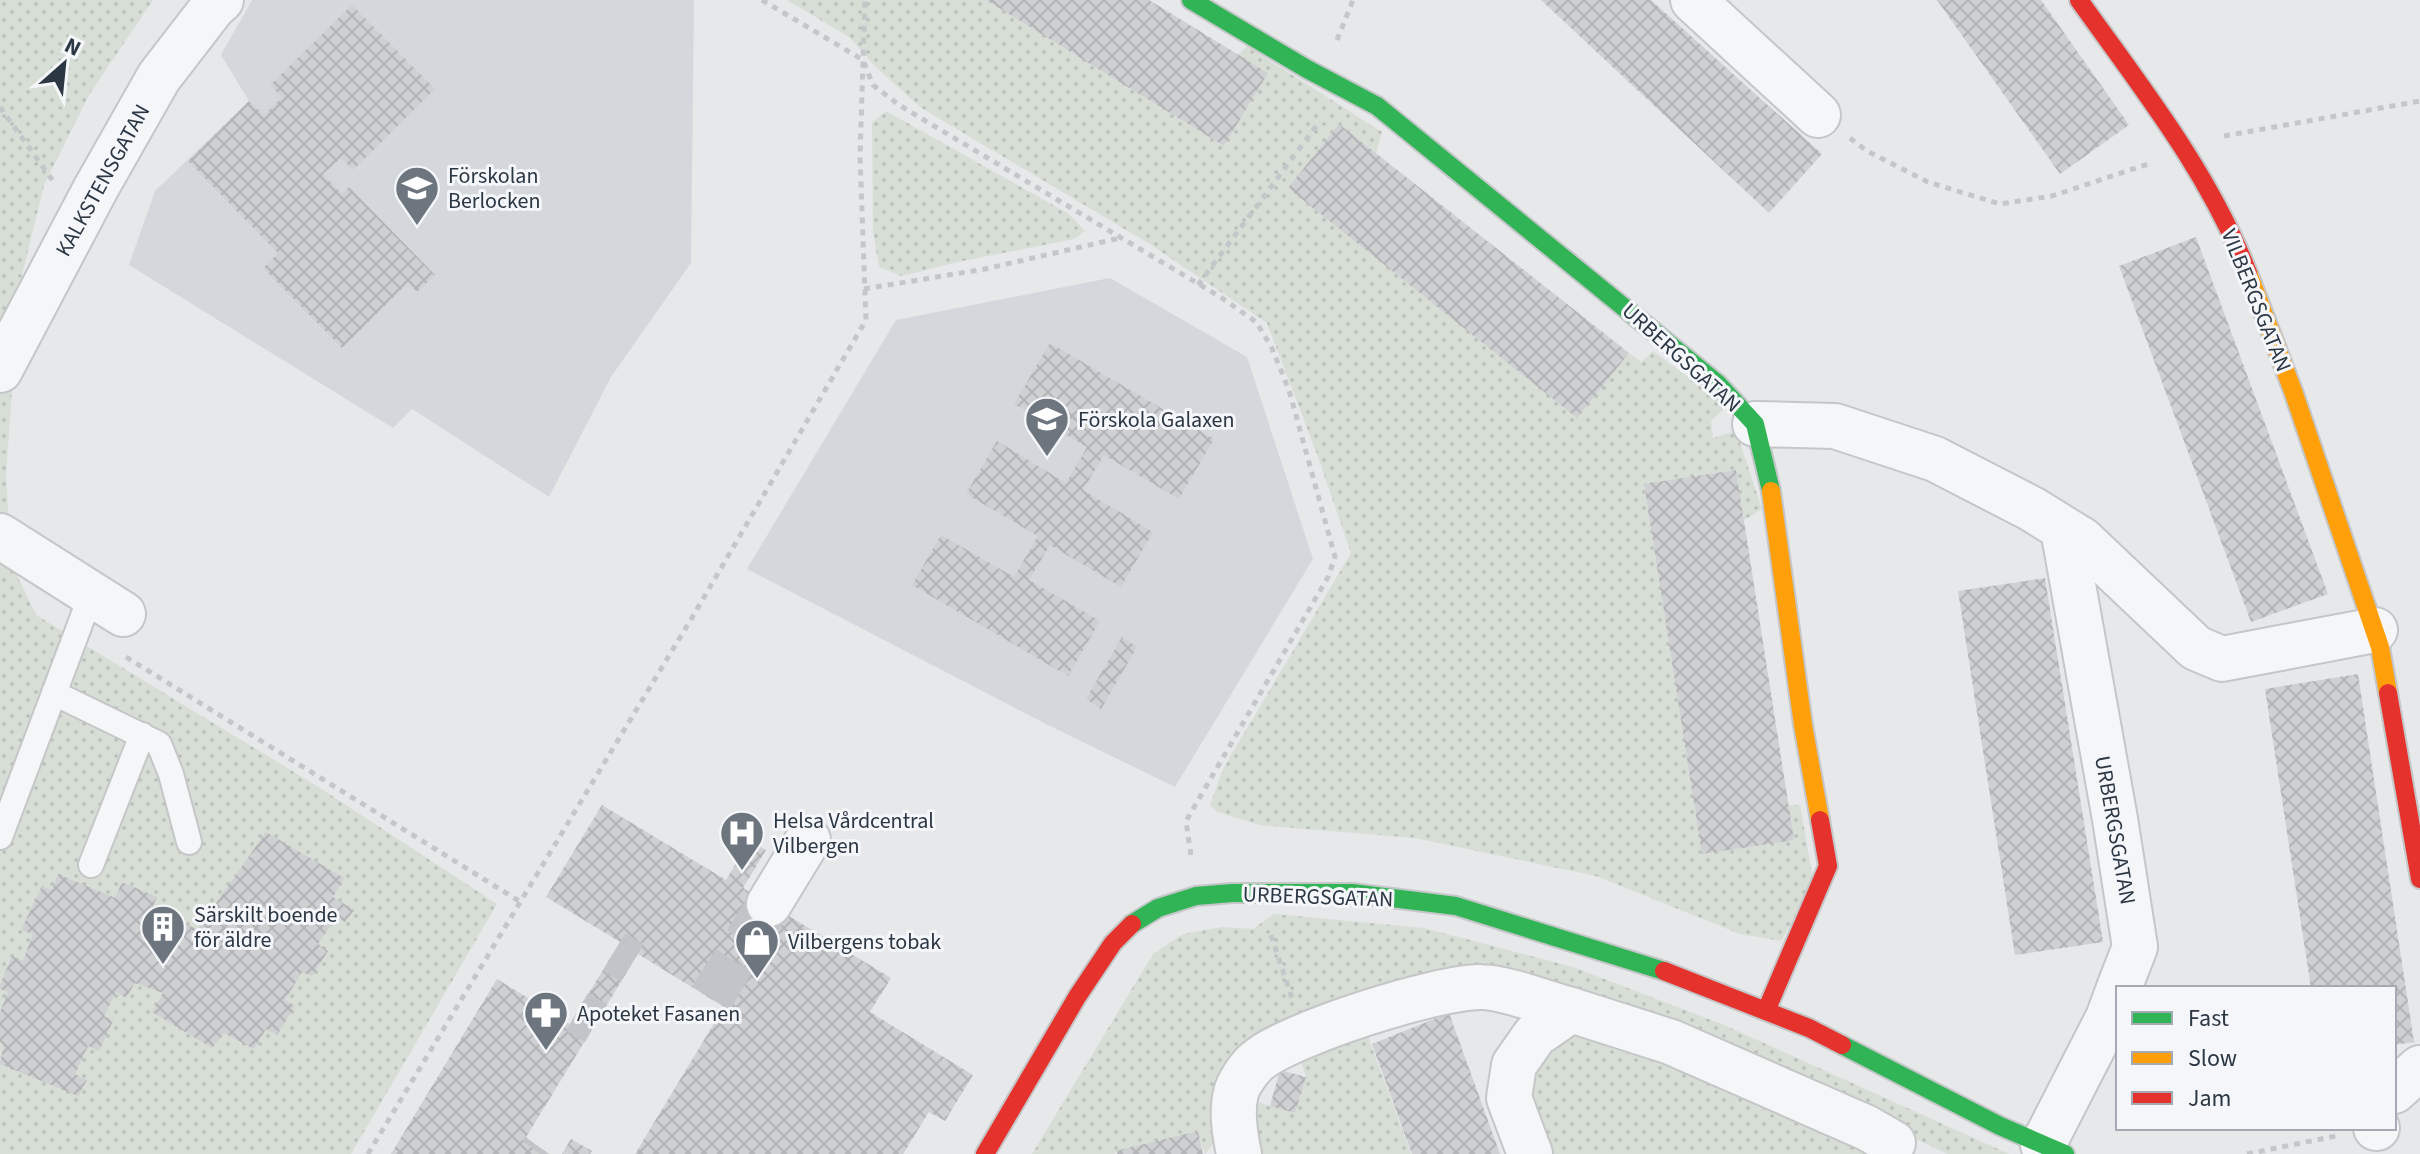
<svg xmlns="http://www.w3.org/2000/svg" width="2420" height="1154" font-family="'Source Sans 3',sans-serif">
	<defs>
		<pattern id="grass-dots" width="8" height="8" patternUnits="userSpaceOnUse" patternTransform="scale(2)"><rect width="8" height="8" fill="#d7ded6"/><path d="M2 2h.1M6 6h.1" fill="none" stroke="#b9bfb9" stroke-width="1.8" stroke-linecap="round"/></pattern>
		<pattern id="building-cross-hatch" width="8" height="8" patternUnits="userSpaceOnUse" patternTransform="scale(2)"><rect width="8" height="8" fill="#ced0d2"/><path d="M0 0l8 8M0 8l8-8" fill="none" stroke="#b1b3b6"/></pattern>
	</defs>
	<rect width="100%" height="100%" fill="#e6e8ea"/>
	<g fill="#d4d8dd">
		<path d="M 252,0 L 694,0 L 691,263 L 611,377 L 549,497 L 412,409 L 393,428 L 129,265 L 155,191 L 249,101 L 221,55 Z"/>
		<path d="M 1110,278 L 1247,357 L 1313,559 L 1175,787 L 1050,726 L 747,569 L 896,320 Z"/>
	</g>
	<g fill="url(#grass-dots)">
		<path d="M 0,0 L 153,0 L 89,95 L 44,185 L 19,287 L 6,476 L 11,563 L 36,615 L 317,786 L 497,904 L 351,1154 L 0,1154 Z"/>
		<path d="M 787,0 L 986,0 L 1224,146 L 1268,73 L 1238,55 L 1247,46 L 1382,132 L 1376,153 L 1339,124 L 1288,188 L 1577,417 L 1629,353 L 1641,362 L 1653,351 L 1727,406 L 1711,421 L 1713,438 L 1736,431 L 1762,509 L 1744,520 L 1736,470 L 1644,485 L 1702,853 L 1794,840 L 1788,805 L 1800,805 L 1814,885 L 1781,941 L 1740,934 L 1596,876 L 1415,838 L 1259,825 L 1218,812 L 1210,805 L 1223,769 L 1351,553 L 1317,454 L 1267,323 L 1148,243 L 920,107 L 876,67 L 849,37 Z"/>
		<path d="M 886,111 L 1069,214 L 1085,231 L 1074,239 L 957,262 L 902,276 L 879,267 L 873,231 L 872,122 Z"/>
		<path d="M 1274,914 L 1424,928 L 1573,967 L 1724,1025 L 2009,1154 L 1948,1154 L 1817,1093 L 1575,998 L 1309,1022 L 1205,1154 L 1197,1131 L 1112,1154 L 1032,1154 L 1153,954 L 1183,934 L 1222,927 L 1253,929 Z"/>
		<path d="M 1591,1031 L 1892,1154 L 1542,1154 L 1527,1074 L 1565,1034 Z"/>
		<path d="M 1351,1034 L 1368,1036 L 1411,1154 L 1252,1154 L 1250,1100 L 1295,1113 L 1306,1077 L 1300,1058 Z"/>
	</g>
	<g fill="url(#building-cross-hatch)">
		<path d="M 986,0 L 1149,0 L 1268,73 L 1224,146 Z"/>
		<path d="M 1541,0 L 1651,0 L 1822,154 L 1769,213 Z"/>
		<path d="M 1937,0 L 2041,0 L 2129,125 L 2060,174 Z"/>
		<path d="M 352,5 L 435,89 L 353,170 L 341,158 L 323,174 L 342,194 L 349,187 L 435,275 L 417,292 L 408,283 L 342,348 L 263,268 L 278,253 L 188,161 L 249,101 L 264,115 L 282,97 L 270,85 Z"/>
		<path d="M 1339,124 L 1629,353 L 1577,418 L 1288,188 Z"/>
		<path d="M 2196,237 L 2328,594 L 2251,622 L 2119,266 Z"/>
		<path d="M 1050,343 L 1214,439 L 1179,499 L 1104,455 L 1083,490 L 1153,532 L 1121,587 L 1050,545 L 1029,580 L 1100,621 L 1068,676 L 912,585 L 941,535 L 1014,577 L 1038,536 L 966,494 L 997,441 L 1066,483 L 1087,447 L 1014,404 Z"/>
		<path d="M 1736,470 L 1794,840 L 1702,854 L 1644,484 Z"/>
		<path d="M 2045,578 L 2103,942 L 2015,955 L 1958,591 Z"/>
		<path d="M 1122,637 L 1137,647 L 1101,709 L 1086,699 Z"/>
		<path d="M 2358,674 L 2414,1042 L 2394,1045 L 2394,988 L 2311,988 L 2265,689 Z"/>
		<path d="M 602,805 L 726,880 L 750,840 L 766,850 L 743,888 L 891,978 L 870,1012 L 973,1075 L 945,1121 L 929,1112 L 903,1154 L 635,1154 L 724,1007 L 638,954 L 525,1139 L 550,1154 L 391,1154 L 497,979 L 570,1024 L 614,952 L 620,942 L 546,897 Z"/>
		<path d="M 266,832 L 344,878 L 333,897 L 354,910 L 345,922 L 337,917 L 318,944 L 328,951 L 312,976 L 302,972 L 285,1000 L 295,1006 L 277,1035 L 266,1029 L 254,1049 L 224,1033 L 212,1048 L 152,1012 L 163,993 L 135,983 L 126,998 L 116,992 L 104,1016 L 113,1021 L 99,1051 L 88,1046 L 75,1074 L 87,1080 L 78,1096 L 0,1064 L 4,1044 L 0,1042 L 0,1012 L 8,992 L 0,989 L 0,985 L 12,956 L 23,961 L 33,934 L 21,930 L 42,886 L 52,890 L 58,874 L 115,898 L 122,882 L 157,897 L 150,913 L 198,929 Z"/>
		<path d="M 1449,1013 L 1500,1154 L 1412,1154 L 1372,1044 Z"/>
		<path d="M 1280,1070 L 1306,1077 L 1295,1113 L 1270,1106 Z"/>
		<path d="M 1198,1131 L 1203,1154 L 1117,1154 L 1116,1151 Z"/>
		<path d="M 571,1139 L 592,1151 L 590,1154 L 562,1154 Z"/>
	</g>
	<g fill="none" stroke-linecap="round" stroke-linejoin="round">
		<g stroke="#c1c5c9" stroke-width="44" stroke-dasharray="44 22" stroke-linecap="butt">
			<path d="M 614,952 L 632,963"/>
			<path d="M 711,998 L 769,904"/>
			<path d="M 577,1012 L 596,1023"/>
			<path d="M 540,1154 L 543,1150"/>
		</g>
		<g stroke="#c4c6c8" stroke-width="28">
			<g id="lane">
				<path d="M 54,693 L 159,744 L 171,774 L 189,842"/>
				<path d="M 0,837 L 91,595"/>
				<path d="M 91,865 L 142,735"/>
			</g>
		</g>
		<g stroke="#c4c6c8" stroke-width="48">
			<g id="street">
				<path d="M 1693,0 L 1818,115"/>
				<path d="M 0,370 L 96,188 L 159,77 L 213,7 L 221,0"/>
				<path d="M 1755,424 L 1835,426 L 1935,459 L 2032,509 L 2082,540 L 2196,648 L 2222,659 L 2375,630"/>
				<path d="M 2063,529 L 2115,819 L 2135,947 L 2119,988"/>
				<path d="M 0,536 L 123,614"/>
				<path d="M 769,904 L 808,840"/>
				<path d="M 2394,1091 L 2420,1068"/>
				<path d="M 2376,1128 L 2377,1128"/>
				<path d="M 2043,1145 L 2108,1018 L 2118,991"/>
				<path d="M 1239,1154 C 1235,1135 1231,1112 1236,1093 C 1238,1084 1249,1068 1256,1062 C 1287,1034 1439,986 1482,987 C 1503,987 1549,1004 1571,1010"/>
				<path d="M 1530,1154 L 1509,1098 L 1514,1065 L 1535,1035 L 1571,1010 L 1671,1042 L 1867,1128 L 1893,1143"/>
			</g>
		</g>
		<g stroke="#c4c6c8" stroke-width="22">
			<g id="fast">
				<path d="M 1191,0 L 1307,69 L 1377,106 L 1718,384 L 1755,424 L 1771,491"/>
				<path d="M 1132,924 L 1158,908 L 1196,896 L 1232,893 L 1352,893 L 1456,906 L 1664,971"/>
				<path d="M 1842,1045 L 2000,1126 L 2065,1154"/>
			</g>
		</g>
		<g stroke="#c4c6c8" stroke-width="22">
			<g id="slow">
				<path d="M 2248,273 L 2293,391 L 2380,647 L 2388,693"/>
				<path d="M 1771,491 L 1803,725 L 1820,820"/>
			</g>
		</g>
		<g stroke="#c4c6c8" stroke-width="22">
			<g id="jam">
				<path d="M 2079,0 C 2141,87 2209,172 2248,273"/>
				<path d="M 2388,693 L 2420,879"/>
				<path d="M 1664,971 L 1809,1028 L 1842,1045"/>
				<path d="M 1766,1011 L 1828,866 L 1820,820"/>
				<path d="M 985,1154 L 1077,997 L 1113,943 L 1132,924"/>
			</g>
		</g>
		<g stroke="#c4c7c9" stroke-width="5" stroke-dasharray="6 6" stroke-linecap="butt">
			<path d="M 762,0 L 863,60 L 873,85 L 899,105 L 1222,298 L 1256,322 L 1271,346 L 1289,390 L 1335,557 L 1328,577 L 1186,821 L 1191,856"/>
			<path d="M 1337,40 L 1353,0"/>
			<path d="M 0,107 L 53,181"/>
			<path d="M 2224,136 L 2420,101"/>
			<path d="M 1850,138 L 1867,151 L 1928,182 L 2000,204 L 2052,196 L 2148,164"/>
			<path d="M 1198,285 L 1320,121"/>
			<path d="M 864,289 L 985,269 L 1120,238"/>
			<path d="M 126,657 L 519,901"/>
			<path d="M 1271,935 L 1292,998"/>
			<path d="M 368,1154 L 693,616 L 866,320 L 860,156 L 865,0"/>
			<path d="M 2247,1154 L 2336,1136"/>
		</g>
		<use href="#lane" stroke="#f5f6f7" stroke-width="24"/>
		<use href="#street" stroke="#f5f6f7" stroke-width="44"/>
		<use href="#fast" stroke="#30b455" stroke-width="18"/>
		<use href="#slow" stroke="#ff9f0a" stroke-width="18"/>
		<use href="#jam" stroke="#e5322d" stroke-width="18"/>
	</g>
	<defs>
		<g id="school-pin" transform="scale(2.3)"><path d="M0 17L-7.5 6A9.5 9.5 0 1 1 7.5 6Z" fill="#6d757e" stroke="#f4f6f9"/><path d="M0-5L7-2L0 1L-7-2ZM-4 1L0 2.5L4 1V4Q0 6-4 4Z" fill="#fff"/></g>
		<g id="hospital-pin" transform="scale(2.3)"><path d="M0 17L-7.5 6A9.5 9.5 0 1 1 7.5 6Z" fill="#6d757e" stroke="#f4f6f9"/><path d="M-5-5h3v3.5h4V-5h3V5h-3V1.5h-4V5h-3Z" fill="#fff"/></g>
		<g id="building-pin" transform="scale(2.3)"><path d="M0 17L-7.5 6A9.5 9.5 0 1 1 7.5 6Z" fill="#6d757e" stroke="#f4f6f9"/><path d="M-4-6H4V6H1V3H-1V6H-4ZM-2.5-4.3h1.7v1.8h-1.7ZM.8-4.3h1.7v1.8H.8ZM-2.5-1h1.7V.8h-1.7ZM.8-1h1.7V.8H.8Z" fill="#fff"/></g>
		<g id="shop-pin" transform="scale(2.3)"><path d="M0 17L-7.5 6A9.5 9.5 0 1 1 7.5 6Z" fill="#6d757e" stroke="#f4f6f9"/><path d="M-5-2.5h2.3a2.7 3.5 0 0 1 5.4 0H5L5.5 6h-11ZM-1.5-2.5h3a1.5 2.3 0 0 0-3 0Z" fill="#fff"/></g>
		<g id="pharmacy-pin" transform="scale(2.3)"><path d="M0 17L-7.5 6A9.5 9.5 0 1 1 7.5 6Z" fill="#6d757e" stroke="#f4f6f9"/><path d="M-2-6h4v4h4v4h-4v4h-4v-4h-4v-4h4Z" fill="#fff"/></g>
	</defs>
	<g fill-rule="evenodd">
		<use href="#school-pin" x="417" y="188"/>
		<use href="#school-pin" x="1047" y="419"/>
		<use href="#hospital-pin" x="742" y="833"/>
		<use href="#building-pin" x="163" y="927"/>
		<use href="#shop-pin" x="757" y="941"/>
		<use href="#pharmacy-pin" x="546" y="1013"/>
	</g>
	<g text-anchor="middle" stroke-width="6" stroke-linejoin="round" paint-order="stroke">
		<g font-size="22" fill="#2c3744" stroke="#f4f6f9" text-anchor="start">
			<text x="448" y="183">Förskolan<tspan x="448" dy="25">Berlocken</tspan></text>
			<text x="1078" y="427">Förskola Galaxen</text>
			<text x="773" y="828">Helsa Vårdcentral<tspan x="773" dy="25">Vilbergen</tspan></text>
			<text x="194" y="922">Särskilt boende<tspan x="194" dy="25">för äldre</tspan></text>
			<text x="788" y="949">Vilbergens tobak</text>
			<text x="577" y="1021">Apoteket Fasanen</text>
		</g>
		<g font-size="22" fill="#2c3744" stroke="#f4f6f9">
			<text transform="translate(102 180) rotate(-61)" y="8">KALKSTENSGATAN</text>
			<text transform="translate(2257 300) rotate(68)" y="8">VILBERGSGATAN</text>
			<text transform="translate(1682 357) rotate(42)" y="8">URBERGSGATAN</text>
			<text transform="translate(2116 830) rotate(80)" y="8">URBERGSGATAN</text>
			<text transform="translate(1318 896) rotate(2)" y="8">URBERGSGATAN</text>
		</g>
	</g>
	<rect x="2116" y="986" width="280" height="144" fill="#f4f6f9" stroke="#a4aab1" stroke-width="2"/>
	<rect x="2132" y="1012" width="40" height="12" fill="#30b455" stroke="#a4aab1" stroke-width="2"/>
	<text x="2188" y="1026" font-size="24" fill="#2c3744">Fast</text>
	<rect x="2132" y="1052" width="40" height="12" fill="#ff9f0a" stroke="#a4aab1" stroke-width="2"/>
	<text x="2188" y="1066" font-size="24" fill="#2c3744">Slow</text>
	<rect x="2132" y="1092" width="40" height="12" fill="#e5322d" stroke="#a4aab1" stroke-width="2"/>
	<text x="2188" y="1106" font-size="24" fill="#2c3744">Jam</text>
	<g transform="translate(64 64) rotate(27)" stroke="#f4f6f9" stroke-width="6" paint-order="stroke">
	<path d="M0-6L14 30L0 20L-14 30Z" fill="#2c3744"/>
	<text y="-12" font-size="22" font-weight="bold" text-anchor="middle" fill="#2c3744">N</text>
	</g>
</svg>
